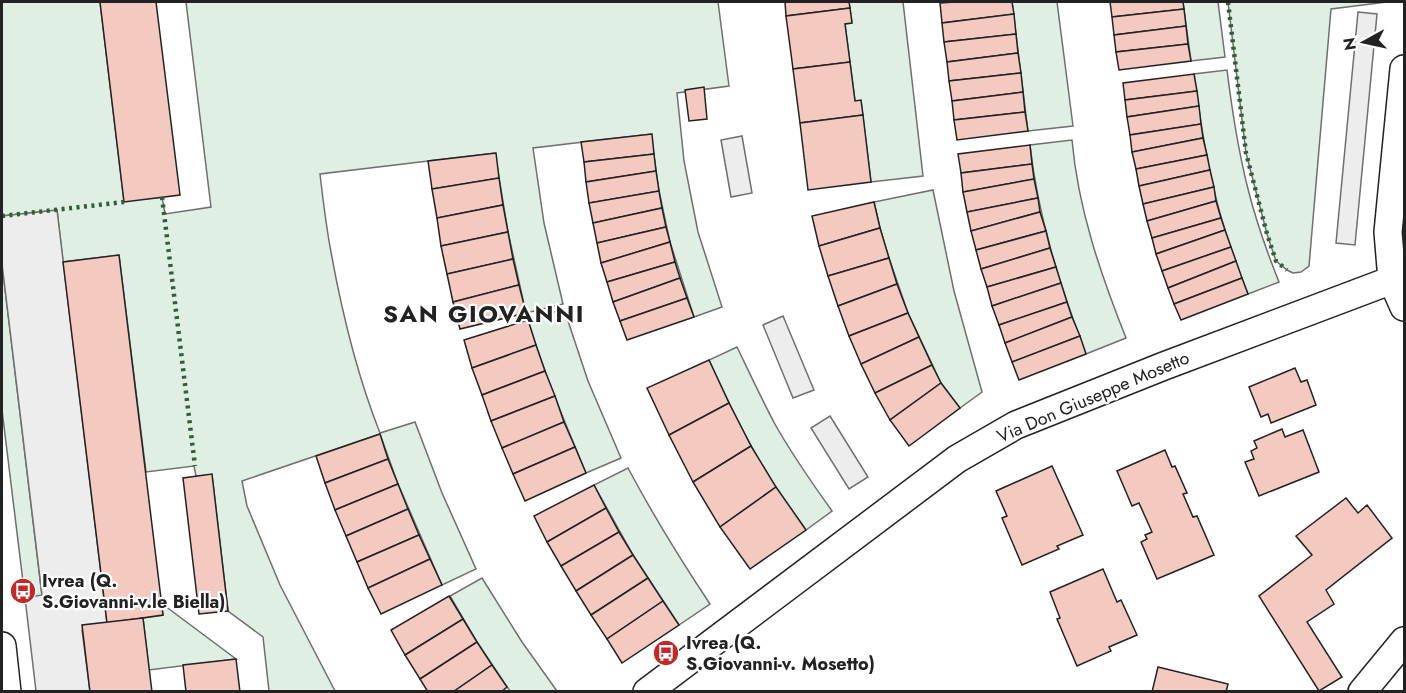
<svg xmlns="http://www.w3.org/2000/svg" width="1406" height="693" font-family="Jost,sans-serif">
	<rect width="100%" height="100%" fill="#fff"/>
	<g fill="#e0efe3" stroke="#6f6f6f" stroke-width="1.5">
		<path d="M 2,2 L 100,2 L 124,201 L 162,197 L 165,214 L 211,207 L 186,2 L 718,2 L 729,86 L 677,93 L 684,161 L 698,232 L 722,307 L 694,317 L 670,242 L 659,191 L 651,134 L 533,148 L 544,223 L 563,304 L 526,313 L 508,232 L 495,153 L 320,174 C 323,200 326,226 331,252 C 342,313 357,375 380,433 L 415,422 L 442,493 L 476,569 L 442,585 L 398,484 L 380,434 L 242,481 L 247,506 L 280,585 L 335,691 L 269,691 L 263,637 L 228,611 L 212,475 L 196,476 L 194,466 L 146,472 L 119,255 L 63,262 L 57,210 L 2,216 Z"/>
		<path d="M 849,2 L 903,2 L 923,176 L 871,182 L 861,101 L 855,101 L 845,24 L 852,22 Z"/>
		<path d="M 1012,2 L 1057,2 L 1073,126 L 1028,131 Z"/>
		<path d="M 1183,2 L 1218,2 L 1225,57 L 1191,61 Z"/>
		<path d="M 1228,2 L 1387,2 L 1331,9 L 1309,266 L 1301,272 L 1293,273 L 1287,270 L 1276,261 L 1267,234 L 1246,153 Z"/>
		<path d="M 1227,70 C 1232,110 1238,150 1248,189 C 1256,221 1267,252 1279,282 L 1248,294 C 1236,264 1225,233 1217,202 C 1206,160 1200,117 1194,74 Z"/>
		<path d="M 1072,140 C 1078,209 1101,275 1126,338 L 1086,354 C 1060,286 1038,217 1030,145 Z"/>
		<path d="M 933,190 L 954,291 L 982,392 L 960,408 L 941,383 L 908,313 L 889,258 L 880,228 L 874,202 Z"/>
		<path d="M 2,264 L 42,596 L 25,598 L 2,410 Z"/>
		<path d="M 564,309 L 588,381 L 621,458 L 586,473 C 565,423 544,373 528,320 Z"/>
		<path d="M 737,347 C 750,374 762,400 776,426 C 793,456 812,483 832,511 L 806,530 C 796,516 786,502 776,488 C 750,448 729,404 709,360 Z"/>
		<path d="M 628,468 C 653,515 680,559 710,604 L 679,625 L 633,555 L 594,485 Z"/>
		<path d="M 482,578 L 522,642 L 557,691 L 510,691 L 477,642 L 450,596 Z"/>
		<path d="M 161,603 L 236,659 L 149,670 L 143,618 L 163,615 Z"/>
	</g>
	<g fill="#ededed" stroke="#6f6f6f" stroke-width="1.5">
		<path d="M 1358,12 L 1377,14 L 1355,245 L 1336,243 Z"/>
		<path d="M 742,136 L 752,193 L 731,197 L 721,140 Z"/>
		<path d="M 57,210 L 107,623 L 82,630 L 90,691 L 36,691 L 25,598 L 42,595 L 2,264 L 2,216 Z"/>
		<path d="M 783,316 L 814,390 L 793,398 L 763,325 Z"/>
		<path d="M 830,416 L 868,477 L 849,489 L 811,428 Z"/>
	</g>
	<g fill="#f3c9c0" stroke="#222" stroke-width="1.5">
		<path d="M 100,2 L 156,2 L 180,195 L 124,202 Z"/>
		<path d="M 785,2 L 849,2 L 850,8 L 786,16 Z"/>
		<path d="M 955,2 L 1012,2 L 1014,14 L 942,23 L 940,3 Z"/>
		<path d="M 1110,2 L 1183,2 L 1184,9 L 1112,17 Z"/>
		<path d="M 850,8 L 852,23 L 845,24 L 850,62 L 793,69 L 786,16 Z"/>
		<path d="M 1184,9 L 1186,26 L 1114,35 L 1112,17 Z"/>
		<path d="M 1014,14 L 1016,34 L 944,42 L 942,23 Z"/>
		<path d="M 1186,26 L 1188,44 L 1116,52 L 1114,35 Z"/>
		<path d="M 1016,34 L 1018,53 L 947,62 L 944,42 Z"/>
		<path d="M 1188,44 L 1191,61 L 1119,70 L 1116,52 Z"/>
		<path d="M 1018,53 L 1021,73 L 949,81 L 947,62 Z"/>
		<path d="M 850,62 L 855,101 L 861,100 L 863,115 L 800,123 L 793,69 Z"/>
		<path d="M 1021,73 L 1023,92 L 952,101 L 949,81 Z"/>
		<path d="M 1194,74 L 1197,91 L 1125,100 L 1123,83 Z"/>
		<path d="M 704,87 L 707,119 L 689,121 L 685,90 Z"/>
		<path d="M 1197,91 L 1199,106 L 1127,117 L 1125,100 Z"/>
		<path d="M 1023,92 L 1025,112 L 954,120 L 952,101 Z"/>
		<path d="M 1199,106 L 1201,124 L 1130,135 L 1127,117 Z"/>
		<path d="M 1025,112 L 1028,131 L 957,140 L 954,120 Z"/>
		<path d="M 863,115 L 871,182 L 808,190 L 800,123 Z"/>
		<path d="M 1201,124 L 1203,138 L 1132,152 L 1130,135 Z"/>
		<path d="M 652,134 L 654,154 L 584,162 L 581,142 Z"/>
		<path d="M 1203,138 L 1207,155 L 1136,169 L 1132,152 Z"/>
		<path d="M 1030,145 L 1032,164 L 961,173 L 958,154 Z"/>
		<path d="M 496,153 L 499,178 L 432,189 L 428,161 Z"/>
		<path d="M 654,154 L 656,171 L 586,182 L 584,162 Z"/>
		<path d="M 1207,155 L 1210,170 L 1139,186 L 1136,169 Z"/>
		<path d="M 1032,164 L 1034,179 L 963,192 L 961,173 Z"/>
		<path d="M 1210,170 L 1214,187 L 1143,204 L 1139,186 Z"/>
		<path d="M 656,171 L 659,191 L 589,203 L 586,182 Z"/>
		<path d="M 499,178 L 503,205 L 437,218 L 432,189 Z"/>
		<path d="M 1034,179 L 1038,198 L 967,212 L 963,192 Z"/>
		<path d="M 1214,187 L 1216,201 L 1147,221 L 1143,204 Z"/>
		<path d="M 659,191 L 662,208 L 593,223 L 589,203 Z"/>
		<path d="M 1038,198 L 1040,212 L 971,231 L 967,212 Z"/>
		<path d="M 1216,201 L 1221,218 L 1152,238 L 1147,221 Z"/>
		<path d="M 874,202 L 880,228 L 819,246 L 812,216 Z"/>
		<path d="M 503,205 L 508,232 L 441,246 L 437,218 Z"/>
		<path d="M 662,208 L 666,227 L 597,243 L 593,223 Z"/>
		<path d="M 1040,212 L 1046,231 L 976,250 L 971,231 Z"/>
		<path d="M 1221,218 L 1225,230 L 1156,254 L 1152,238 Z"/>
		<path d="M 666,227 L 670,242 L 601,263 L 597,243 Z"/>
		<path d="M 880,228 L 889,258 L 828,276 L 819,246 Z"/>
		<path d="M 1225,230 L 1231,247 L 1162,271 L 1156,254 Z"/>
		<path d="M 1046,231 L 1050,248 L 981,269 L 976,250 Z"/>
		<path d="M 508,232 L 513,259 L 447,274 L 441,246 Z"/>
		<path d="M 670,242 L 675,262 L 607,282 L 601,263 Z"/>
		<path d="M 1231,247 L 1236,261 L 1168,288 L 1162,271 Z"/>
		<path d="M 1050,248 L 1056,267 L 987,287 L 981,269 Z"/>
		<path d="M 119,255 L 163,615 L 107,623 L 63,262 Z"/>
		<path d="M 889,258 L 897,284 L 838,306 L 828,276 Z"/>
		<path d="M 513,259 L 519,285 L 453,302 L 447,274 Z"/>
		<path d="M 1236,261 L 1242,278 L 1174,304 L 1168,288 Z"/>
		<path d="M 675,262 L 680,278 L 613,302 L 607,282 Z"/>
		<path d="M 1056,267 L 1061,283 L 992,306 L 987,287 Z"/>
		<path d="M 680,278 L 687,298 L 620,321 L 613,302 Z"/>
		<path d="M 1242,278 L 1248,294 L 1181,320 L 1174,304 Z"/>
		<path d="M 1061,283 L 1067,302 L 999,325 L 992,306 Z"/>
		<path d="M 897,284 L 908,313 L 849,336 L 838,306 Z"/>
		<path d="M 519,285 L 526,313 L 460,329 L 453,302 Z"/>
		<path d="M 687,298 L 694,317 L 627,340 L 620,321 Z"/>
		<path d="M 1067,302 L 1072,317 L 1005,343 L 999,325 Z"/>
		<path d="M 908,313 L 919,337 L 861,364 L 849,336 Z"/>
		<path d="M 1072,317 L 1080,336 L 1012,362 L 1005,343 Z"/>
		<path d="M 528,320 L 536,345 L 472,368 L 464,340 Z"/>
		<path d="M 1080,336 L 1086,354 L 1019,380 L 1012,362 Z"/>
		<path d="M 919,337 L 932,365 L 875,393 L 861,364 Z"/>
		<path d="M 536,345 L 545,371 L 482,395 L 472,368 Z"/>
		<path d="M 709,360 L 729,403 L 669,435 L 647,388 Z"/>
		<path d="M 932,365 L 941,383 L 890,420 L 875,393 Z"/>
		<path d="M 1295,368 L 1301,382 L 1307,380 L 1316,405 L 1271,423 L 1268,414 L 1261,417 L 1249,387 Z"/>
		<path d="M 545,371 L 555,396 L 491,421 L 482,395 Z"/>
		<path d="M 941,383 L 960,408 L 909,446 L 890,420 Z"/>
		<path d="M 555,396 L 564,422 L 502,448 L 491,421 Z"/>
		<path d="M 729,403 L 751,446 L 693,482 L 669,435 Z"/>
		<path d="M 564,422 L 575,447 L 513,474 L 502,448 Z"/>
		<path d="M 1282,429 L 1285,437 L 1303,430 L 1319,472 L 1259,496 L 1245,462 L 1254,459 L 1251,451 L 1257,448 L 1254,441 Z"/>
		<path d="M 380,434 L 388,459 L 325,483 L 316,456 Z"/>
		<path d="M 751,446 L 776,487 L 720,527 L 693,482 Z"/>
		<path d="M 575,447 L 586,473 L 525,501 L 513,474 Z"/>
		<path d="M 1165,450 L 1172,467 L 1175,466 L 1187,493 L 1183,494 L 1193,517 L 1197,516 L 1214,555 L 1157,579 L 1141,542 L 1147,539 L 1145,535 L 1152,532 L 1139,503 L 1132,506 L 1117,471 Z"/>
		<path d="M 388,459 L 398,484 L 335,510 L 325,483 Z"/>
		<path d="M 1052,466 L 1083,535 L 1057,546 L 1059,549 L 1022,565 L 1002,518 L 1007,516 L 996,491 Z"/>
		<path d="M 212,474 L 228,611 L 199,614 L 183,478 Z"/>
		<path d="M 398,484 L 408,509 L 346,536 L 335,510 Z"/>
		<path d="M 594,485 L 606,508 L 547,542 L 534,516 Z"/>
		<path d="M 776,487 L 806,530 L 750,569 L 720,527 Z"/>
		<path d="M 1346,498 L 1358,513 L 1367,505 L 1392,538 L 1326,590 L 1334,604 L 1307,622 L 1342,677 L 1319,691 L 1259,596 L 1312,555 L 1296,536 Z"/>
		<path d="M 606,508 L 619,532 L 561,566 L 547,542 Z"/>
		<path d="M 408,509 L 419,535 L 357,562 L 346,536 Z"/>
		<path d="M 619,532 L 633,555 L 576,591 L 561,566 Z"/>
		<path d="M 419,535 L 430,559 L 368,588 L 357,562 Z"/>
		<path d="M 633,555 L 648,578 L 591,615 L 576,591 Z"/>
		<path d="M 430,559 L 442,585 L 381,614 L 368,588 Z"/>
		<path d="M 1103,569 L 1117,602 L 1121,600 L 1137,635 L 1109,647 L 1111,651 L 1077,666 L 1057,619 L 1060,618 L 1050,592 Z"/>
		<path d="M 648,578 L 663,601 L 607,639 L 591,615 Z"/>
		<path d="M 449,596 L 463,619 L 405,655 L 391,630 Z"/>
		<path d="M 663,601 L 679,625 L 622,663 L 607,639 Z"/>
		<path d="M 143,618 L 152,692 L 90,692 L 82,625 Z"/>
		<path d="M 463,619 L 477,642 L 420,679 L 405,655 Z"/>
		<path d="M 477,642 L 492,665 L 453,692 L 428,692 L 420,679 Z"/>
		<path d="M 236,659 L 240,692 L 186,692 L 183,665 Z"/>
		<path d="M 492,665 L 507,687 L 501,692 L 453,692 Z"/>
		<path d="M 1158,667 L 1228,684 L 1226,692 L 1152,692 Z"/>
	</g>
	<g fill="none" stroke-linecap="round" stroke-linejoin="round">
		<g stroke="#222" stroke-width="30">
			<g id="minor">
				<path d="M 1404,69 L 1388,232 L 1392,280 L 1404,307"/>
				<path d="M 2,646 L 7,692"/>
				<path d="M 647,692 L 957,459 L 1016,425 L 1164,366 L 1392,280"/>
				<path d="M 1362,692 L 1404,641"/>
			</g>
		</g>
		<use href="#minor" stroke="#fff" stroke-width="27"/>
		<g stroke="#2f5e38" stroke-width="4.5" stroke-dasharray="3 4.5" stroke-linecap="butt">
			<path d="M 1228,2 L 1246,153 L 1267,234 L 1276,261 L 1287,270"/>
			<path d="M 162,197 L 195,466"/>
			<path d="M 2,216 L 124,202"/>
		</g>
	</g>
	<defs>
		<g id="bus-disc" transform="scale(1.35)"><circle r="9.5" fill="#c62828" stroke="#fff"/><path d="M-5-6H5V4H4V6H2V4H-2V6H-4V4H-5ZM-3.5-4V0h7V-4ZM-3.5 1.2v1.5H-2V1.2ZM2 1.2v1.5H3.5V1.2Z" fill="#fff"/></g>
	</defs>
	<g fill-rule="evenodd">
		<use href="#bus-disc" x="23" y="591"/>
		<use href="#bus-disc" x="666" y="653"/>
	</g>
	<g text-anchor="middle" stroke-width="4.5" stroke-linejoin="round" paint-order="stroke">
		<g font-size="18" fill="#222" stroke="#fff">
			<text transform="translate(1093 397) rotate(-23)" y="6">Via Don Giuseppe Mosetto</text>
		</g>
		<g font-size="18" font-weight="bold" fill="#222" stroke="#fff" text-anchor="start">
			<text x="42" y="587">Ivrea (Q.<tspan x="42" dy="21">S.Giovanni-v.le Biella)</tspan></text>
			<text x="686" y="649">Ivrea (Q.<tspan x="686" dy="21">S.Giovanni-v. Mosetto)</tspan></text>
		</g>
		<g font-size="24" font-weight="bold" letter-spacing="1.5" fill="#222" stroke="#fff">
			<text x="484" y="322">SAN GIOVANNI</text>
		</g>
	</g>
	<rect width="1406" height="693" fill="none" stroke="#222222" stroke-width="6"/>
	<g transform="translate(1364 42) rotate(262)" stroke="#ffffff" stroke-width="4.5" paint-order="stroke">
	<path d="M0-4.5L10 22L0 15L-10 22Z" fill="#222222"/>
	<text y="-9" font-size="16" font-weight="bold" text-anchor="middle" fill="#222222">N</text>
	</g>
</svg>
